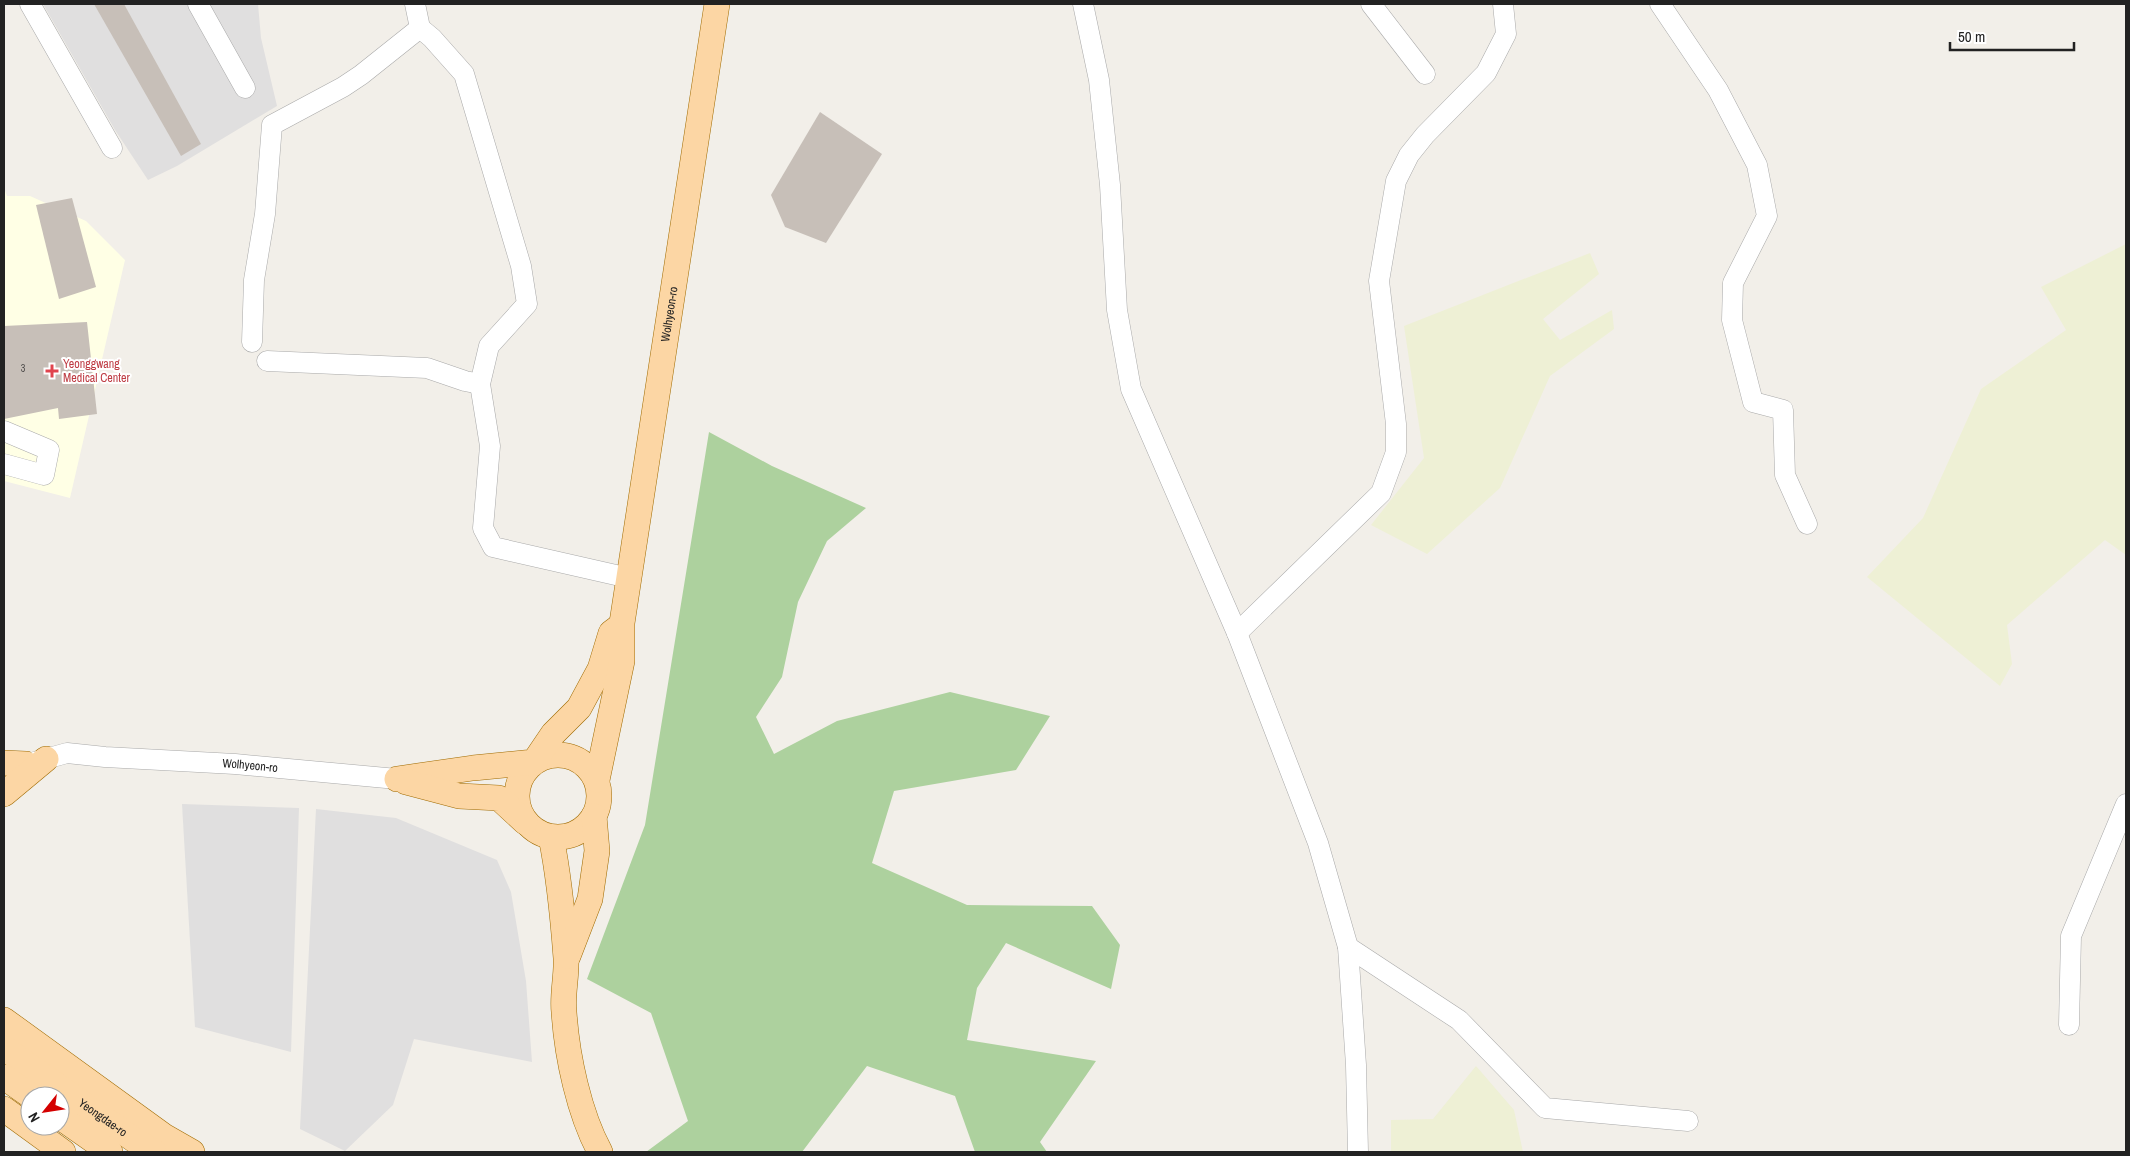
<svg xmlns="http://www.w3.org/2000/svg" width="2130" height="1156" font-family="'Archivo Narrow',sans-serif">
	<rect width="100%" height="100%" fill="#f2efe9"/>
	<g fill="#e0dfdf">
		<path d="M 43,4 L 258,4 L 261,38 L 277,106 L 177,166 L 148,180 L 115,130 Z"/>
		<path d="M 182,804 L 299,808 L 291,1052 L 195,1027 Z"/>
		<path d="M 316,809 L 396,818 L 497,860 L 511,892 L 526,981 L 532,1062 L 414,1039 L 393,1105 L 345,1151 L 300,1129 Z"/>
	</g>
	<path fill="#ffffe5" d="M 4,188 L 7,196 L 30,196 L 86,221 L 125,260 L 70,498 L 4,481 Z"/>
	<g fill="#eef0d5">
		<path d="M 2126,244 L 2126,555 L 2105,540 L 2007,625 L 2012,664 L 2000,686 L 1867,577 L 1923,518 L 1981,389 L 2066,330 L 2041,287 Z"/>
		<path d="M 1590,253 L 1599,274 L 1543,319 L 1560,340 L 1612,310 L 1614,329 L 1550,376 L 1500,488 L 1427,554 L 1371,525 L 1424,458 L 1404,326 Z"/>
		<path d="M 1476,1066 L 1514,1110 L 1523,1152 L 1391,1152 L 1391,1120 L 1433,1119 Z"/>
	</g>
	<path fill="#add19e" d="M 709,432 L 772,466 L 866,508 L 827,541 L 798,602 L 782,677 L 756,717 L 774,754 L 837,721 L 950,692 L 1050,716 L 1016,770 L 894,791 L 872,863 L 967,905 L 1092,906 L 1120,945 L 1111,989 L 1006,943 L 977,988 L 967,1040 L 1096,1061 L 1040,1142 L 1047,1152 L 975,1152 L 955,1096 L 867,1066 L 802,1152 L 646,1152 L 688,1121 L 651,1013 L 587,979 L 645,825 Z"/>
	<g fill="#c7bfb8">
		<path d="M 94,4 L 124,4 L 201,144 L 181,156 Z"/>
		<path d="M 820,112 L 882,154 L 826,243 L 785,227 L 771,195 Z"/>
		<path d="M 72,198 L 96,287 L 59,299 L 36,205 Z"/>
		<path d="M 87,322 L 97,414 L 59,419 L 58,408 L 4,419 L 4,326 Z"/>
	</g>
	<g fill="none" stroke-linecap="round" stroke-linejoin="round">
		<g stroke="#a9a9a9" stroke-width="21">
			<g id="minor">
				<path d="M 30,4 L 112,148"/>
				<path d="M 198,4 L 245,88"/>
				<path d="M 415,4 L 420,28 L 432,38 L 464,74 L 521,266 L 527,304 L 489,346 L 480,384 L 490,446 L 483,528 L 493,547 L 629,578"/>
				<path d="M 1083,4 L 1099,80 L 1110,185 L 1117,310 L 1131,389 L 1237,633 L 1318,843 L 1348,947 L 1356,1065 L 1358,1152"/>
				<path d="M 1371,4 L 1425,74"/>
				<path d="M 1660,4 L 1718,90 L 1757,165 L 1767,216 L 1733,283 L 1732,320 L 1753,402 L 1783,410 L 1785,475 L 1807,524"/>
				<path d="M 252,342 L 254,280 L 265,214 L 272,125 L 343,87 L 361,75 L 420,28"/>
				<path d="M 267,361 L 427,368 L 465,381 L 480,384"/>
				<path d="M 4,431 L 49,450 L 44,475 L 4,464"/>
				<path d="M 1237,633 L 1381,493 L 1396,452 L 1396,424 L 1379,281 L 1396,181 L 1409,155 L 1425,135 L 1486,73 L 1506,34 L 1503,4"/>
				<path id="s1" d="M 31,763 L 67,753 L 105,757 L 235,764 L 397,779"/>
				<path d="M 1348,947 L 1459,1020 L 1545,1108 L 1688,1121"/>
				<path d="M 2069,1025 L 2071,936 L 2126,804"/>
			</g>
		</g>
		<g stroke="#a06b00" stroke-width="26">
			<g id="major">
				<circle cx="558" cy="796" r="41"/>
				<path d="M 4,763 L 26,764"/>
				<path d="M 397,779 L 473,768 L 534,762 L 553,734 L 579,708 L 600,669 L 611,633 L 619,627"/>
				<path id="s2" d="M 597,780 L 622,661 L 622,623 L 717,4"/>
				<path d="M 406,782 L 459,796 L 499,798 L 525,822"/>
				<path d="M 4,794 L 46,759"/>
				<path d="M 551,837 C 559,876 563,918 566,958 C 567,976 562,994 564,1012 C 567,1057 579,1113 600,1152"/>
				<path d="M 568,956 L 590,899 L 597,851 L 594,816"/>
				<path d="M 4,1020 L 164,1136 L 192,1152"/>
				<path id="s3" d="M 4,1048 L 133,1139 L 154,1152"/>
				<path d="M 4,1077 L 31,1096"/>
				<path d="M 4,1109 L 63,1152"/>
				<path d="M 60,1117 L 110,1152"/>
			</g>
		</g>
		<use href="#minor" stroke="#fff" stroke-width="20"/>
		<use href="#major" stroke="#fcd6a4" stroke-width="25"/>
	</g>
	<path fill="#e0444e" stroke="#fff" stroke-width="2" d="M49.5 363.5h5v5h5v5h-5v5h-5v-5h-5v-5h5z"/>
	<g text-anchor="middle" stroke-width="4" stroke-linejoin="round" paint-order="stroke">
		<g font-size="10" fill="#4b4948">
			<text x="23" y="372">3</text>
		</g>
		<g font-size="12" fill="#222" stroke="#fff">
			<text dy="4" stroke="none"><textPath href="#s2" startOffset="472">Wolhyeon-ro</textPath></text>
			<text dy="4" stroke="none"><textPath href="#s1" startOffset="221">Wolhyeon-ro</textPath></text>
			<text dy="4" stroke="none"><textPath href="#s3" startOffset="121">Yeongdae-ro</textPath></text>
		</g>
		<g font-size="12" fill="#be3a42" stroke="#fff" text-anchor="start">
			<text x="63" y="368">Yeonggwang<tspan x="63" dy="14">Medical Center</tspan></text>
		</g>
	</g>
	<rect width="2130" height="1156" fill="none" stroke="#222222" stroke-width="10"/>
	<g transform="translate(45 1111) rotate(240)"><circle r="24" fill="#ffffff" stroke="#a7a7a7"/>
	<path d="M0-4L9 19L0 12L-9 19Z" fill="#d40000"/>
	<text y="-8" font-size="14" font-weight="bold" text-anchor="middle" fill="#222222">N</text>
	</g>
	<path d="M1950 42v8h124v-8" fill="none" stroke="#222222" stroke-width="2.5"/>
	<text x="1958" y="42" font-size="15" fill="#222222" stroke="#ffffff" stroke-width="4" paint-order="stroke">50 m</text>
</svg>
